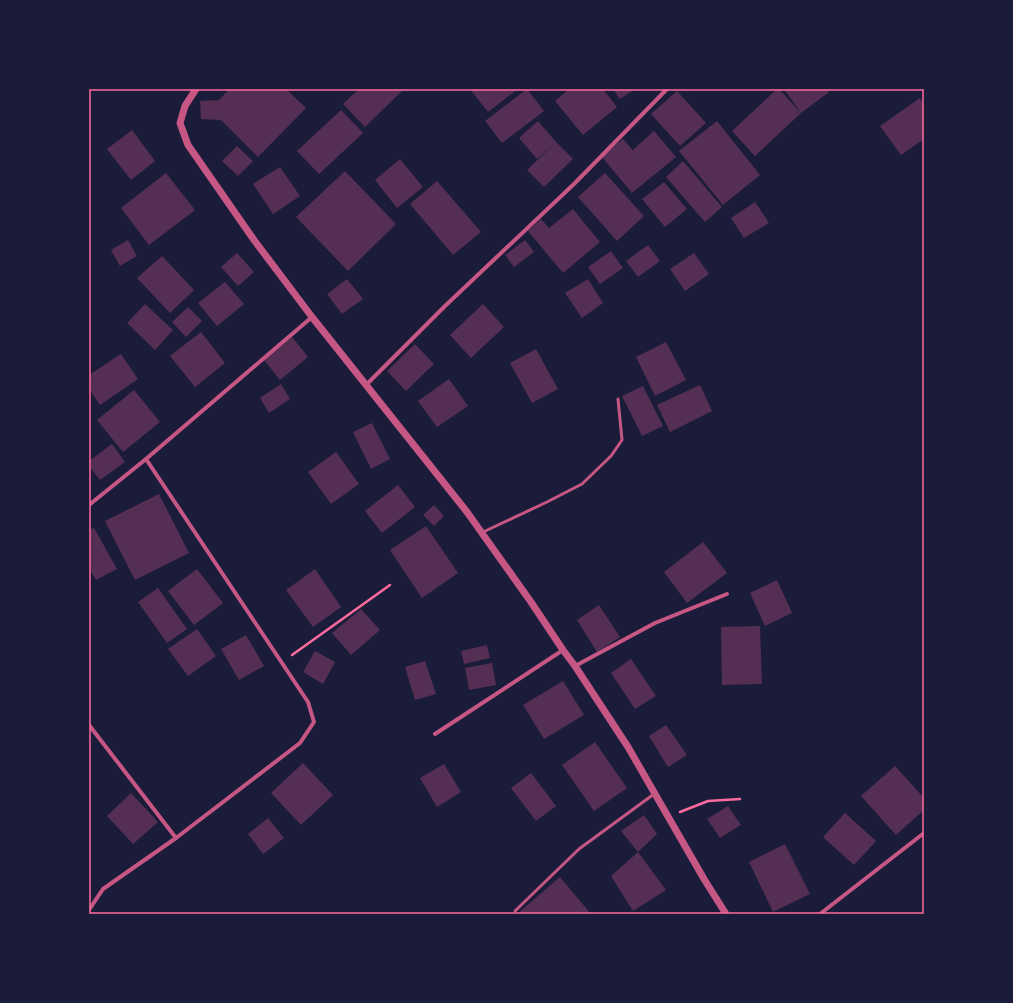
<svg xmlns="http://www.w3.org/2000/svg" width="1013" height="1003" font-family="Rubik,sans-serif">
	<rect width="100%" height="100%" fill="#1b1b3a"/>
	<g fill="#542f53">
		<path d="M 229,89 L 286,89 L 306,108 L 258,157 L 221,120 L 201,119 L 200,101 L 219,100 Z"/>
		<path d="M 359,89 L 404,89 L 365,127 L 343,104 Z"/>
		<path d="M 470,89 L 514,89 L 515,91 L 488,112 Z"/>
		<path d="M 527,89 L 544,111 L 502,143 L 485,121 Z"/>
		<path d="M 569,89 L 603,89 L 617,107 L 583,135 L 555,101 Z"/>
		<path d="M 613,89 L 635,89 L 620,99 Z"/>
		<path d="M 777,89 L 779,89 L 801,113 L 755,156 L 732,131 Z"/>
		<path d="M 784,89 L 827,89 L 829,92 L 801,113 Z"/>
		<path d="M 677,91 L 706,123 L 680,146 L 651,114 Z"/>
		<path d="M 920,98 L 924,104 L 924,139 L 901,155 L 880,126 Z"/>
		<path d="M 341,110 L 363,133 L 319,174 L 297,151 Z"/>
		<path d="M 538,121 L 556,142 L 573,159 L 544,187 L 527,170 L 553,145 L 537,159 L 519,138 Z"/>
		<path d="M 717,121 L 760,175 L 723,205 L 679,151 Z"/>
		<path d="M 132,130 L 155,161 L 131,180 L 107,149 Z"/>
		<path d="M 654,131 L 676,157 L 632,193 L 602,157 L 623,139 L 637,155 L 633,150 Z"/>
		<path d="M 237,146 L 253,161 L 238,176 L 222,161 Z"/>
		<path d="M 400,159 L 423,187 L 397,208 L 375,180 Z"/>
		<path d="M 683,161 L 722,207 L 705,222 L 666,177 Z"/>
		<path d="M 280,167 L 300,196 L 273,214 L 253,184 Z"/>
		<path d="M 345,171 L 396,224 L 348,271 L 296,217 Z"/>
		<path d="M 166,173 L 195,210 L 149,245 L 121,208 Z"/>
		<path d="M 605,173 L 644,216 L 617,241 L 578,197 Z"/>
		<path d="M 437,181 L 481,232 L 453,255 L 410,204 Z"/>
		<path d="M 664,182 L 687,209 L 665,227 L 642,199 Z"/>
		<path d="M 755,202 L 769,223 L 744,238 L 731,218 Z"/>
		<path d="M 573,209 L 600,242 L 563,273 L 528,231 L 541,219 L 549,228 Z"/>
		<path d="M 128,240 L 137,256 L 120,266 L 111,250 Z"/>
		<path d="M 525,240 L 534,252 L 514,267 L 505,255 Z"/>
		<path d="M 648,245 L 660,261 L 638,277 L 626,261 Z"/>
		<path d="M 611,251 L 623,268 L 600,284 L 588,267 Z"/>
		<path d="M 237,253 L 254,272 L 238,286 L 221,267 Z"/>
		<path d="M 694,253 L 709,274 L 685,291 L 670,269 Z"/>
		<path d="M 162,256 L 194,290 L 170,313 L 137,278 Z"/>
		<path d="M 347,279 L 363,299 L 342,314 L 327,294 Z"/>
		<path d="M 588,279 L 603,303 L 582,318 L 565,293 Z"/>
		<path d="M 225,282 L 244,304 L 217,326 L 198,303 Z"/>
		<path d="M 145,304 L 173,330 L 155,350 L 127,323 Z"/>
		<path d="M 483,304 L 504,327 L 471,358 L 450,335 Z"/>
		<path d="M 188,307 L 202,321 L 186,337 L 172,322 Z"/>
		<path d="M 201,332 L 225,363 L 195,387 L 170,356 Z"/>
		<path d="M 292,337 L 308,357 L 280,380 L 264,360 Z"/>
		<path d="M 666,342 L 686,380 L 655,396 L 636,357 Z"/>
		<path d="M 415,344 L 434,364 L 406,391 L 387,371 Z"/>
		<path d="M 536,349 L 558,389 L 532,403 L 510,363 Z"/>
		<path d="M 121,354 L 138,379 L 100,405 L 89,389 L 89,375 Z"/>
		<path d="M 449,379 L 468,406 L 437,427 L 418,401 Z"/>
		<path d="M 281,384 L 290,399 L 269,413 L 260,398 Z"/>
		<path d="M 700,385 L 712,411 L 670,432 L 657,405 Z"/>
		<path d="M 643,386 L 663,426 L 642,436 L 622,396 Z"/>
		<path d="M 134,390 L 160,422 L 123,452 L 97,420 Z"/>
		<path d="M 372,423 L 390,459 L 371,469 L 353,432 Z"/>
		<path d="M 112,444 L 125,462 L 100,480 L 89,466 L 89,461 Z"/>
		<path d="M 336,452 L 359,484 L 331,504 L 308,472 Z"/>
		<path d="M 398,485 L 415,507 L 382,533 L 365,511 Z"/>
		<path d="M 159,494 L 189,553 L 135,580 L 105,521 Z"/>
		<path d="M 434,505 L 444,516 L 434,526 L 423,515 Z"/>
		<path d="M 426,526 L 458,573 L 422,598 L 390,550 Z"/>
		<path d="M 94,528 L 117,569 L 96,580 L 89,568 L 89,530 Z"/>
		<path d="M 703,542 L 727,573 L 687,603 L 664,572 Z"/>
		<path d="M 197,569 L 223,603 L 194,625 L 168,591 Z"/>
		<path d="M 315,569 L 341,607 L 313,627 L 286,590 Z"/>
		<path d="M 777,580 L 792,613 L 765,626 L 750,593 Z"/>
		<path d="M 158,588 L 187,629 L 167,643 L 138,602 Z"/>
		<path d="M 599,605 L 620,637 L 597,652 L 577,620 Z"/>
		<path d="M 361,609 L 380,630 L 351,655 L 332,633 Z"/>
		<path d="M 760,626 L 762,684 L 722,685 L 721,627 Z"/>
		<path d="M 197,629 L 216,656 L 188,676 L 168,649 Z"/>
		<path d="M 246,635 L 264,666 L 239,680 L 221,649 Z"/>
		<path d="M 487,645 L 490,658 L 464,664 L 461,651 Z"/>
		<path d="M 315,651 L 335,662 L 323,684 L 303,672 Z"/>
		<path d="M 631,659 L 656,696 L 635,709 L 611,673 Z"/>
		<path d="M 425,661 L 436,694 L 415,700 L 405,667 Z"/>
		<path d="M 492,663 L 496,685 L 469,690 L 465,668 Z"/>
		<path d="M 563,681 L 584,715 L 544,739 L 523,705 Z"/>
		<path d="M 666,725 L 687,755 L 668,767 L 649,736 Z"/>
		<path d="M 595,742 L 627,788 L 594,811 L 562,765 Z"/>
		<path d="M 303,763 L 333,795 L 301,825 L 271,793 Z"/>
		<path d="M 444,764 L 461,792 L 437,807 L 420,778 Z"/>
		<path d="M 895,766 L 924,798 L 924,810 L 896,835 L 861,796 Z"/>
		<path d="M 531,773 L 556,806 L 536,821 L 511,788 Z"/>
		<path d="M 131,793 L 158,822 L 133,844 L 107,816 Z"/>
		<path d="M 728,806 L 741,825 L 720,838 L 707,819 Z"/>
		<path d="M 845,813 L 876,841 L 854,865 L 823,837 Z"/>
		<path d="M 644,815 L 657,834 L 638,852 L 621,831 Z"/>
		<path d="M 268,818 L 284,838 L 263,854 L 248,834 Z"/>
		<path d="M 785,844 L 810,894 L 773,912 L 749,862 Z"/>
		<path d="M 638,852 L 666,890 L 633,911 L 611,876 Z"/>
		<path d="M 560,877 L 591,914 L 517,914 Z"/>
	</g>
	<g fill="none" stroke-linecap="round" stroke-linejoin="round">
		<g stroke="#ff6b9d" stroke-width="2.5">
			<path d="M 292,655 L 390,585"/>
			<path d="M 680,812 L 708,801 L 740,799"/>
		</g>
		<g stroke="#c65784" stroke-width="3">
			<path d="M 481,533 L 547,502 L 582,484 L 611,456 L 622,440 L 618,399"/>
			<path d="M 515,911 L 579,849 L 654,794"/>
		</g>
		<g stroke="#c65784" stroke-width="4">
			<path d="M 366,385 L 445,306 L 575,183 L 667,89"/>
			<path d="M 89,505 L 146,459 L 312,317"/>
			<path d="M 575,666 L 655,623 L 727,594"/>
			<path d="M 89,725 L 176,838"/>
			<path d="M 435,734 L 563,650"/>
			<path d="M 89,910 L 103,889 L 176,838 L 300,743 L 314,722 L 308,702 L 146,459"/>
			<path d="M 820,914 L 924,833"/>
		</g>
		<path stroke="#c65784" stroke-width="7" d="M 196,89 L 185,106 L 180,123 L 188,145 L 254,240 L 312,317 L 467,512 L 531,602 L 563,650 L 575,666 L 628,747 L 704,879 L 726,914"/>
	</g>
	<rect width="1013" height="1003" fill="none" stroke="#1b1b3a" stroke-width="180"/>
	<rect x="90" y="90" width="833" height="823" fill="none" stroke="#ff6b9d" stroke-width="1.5"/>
</svg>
